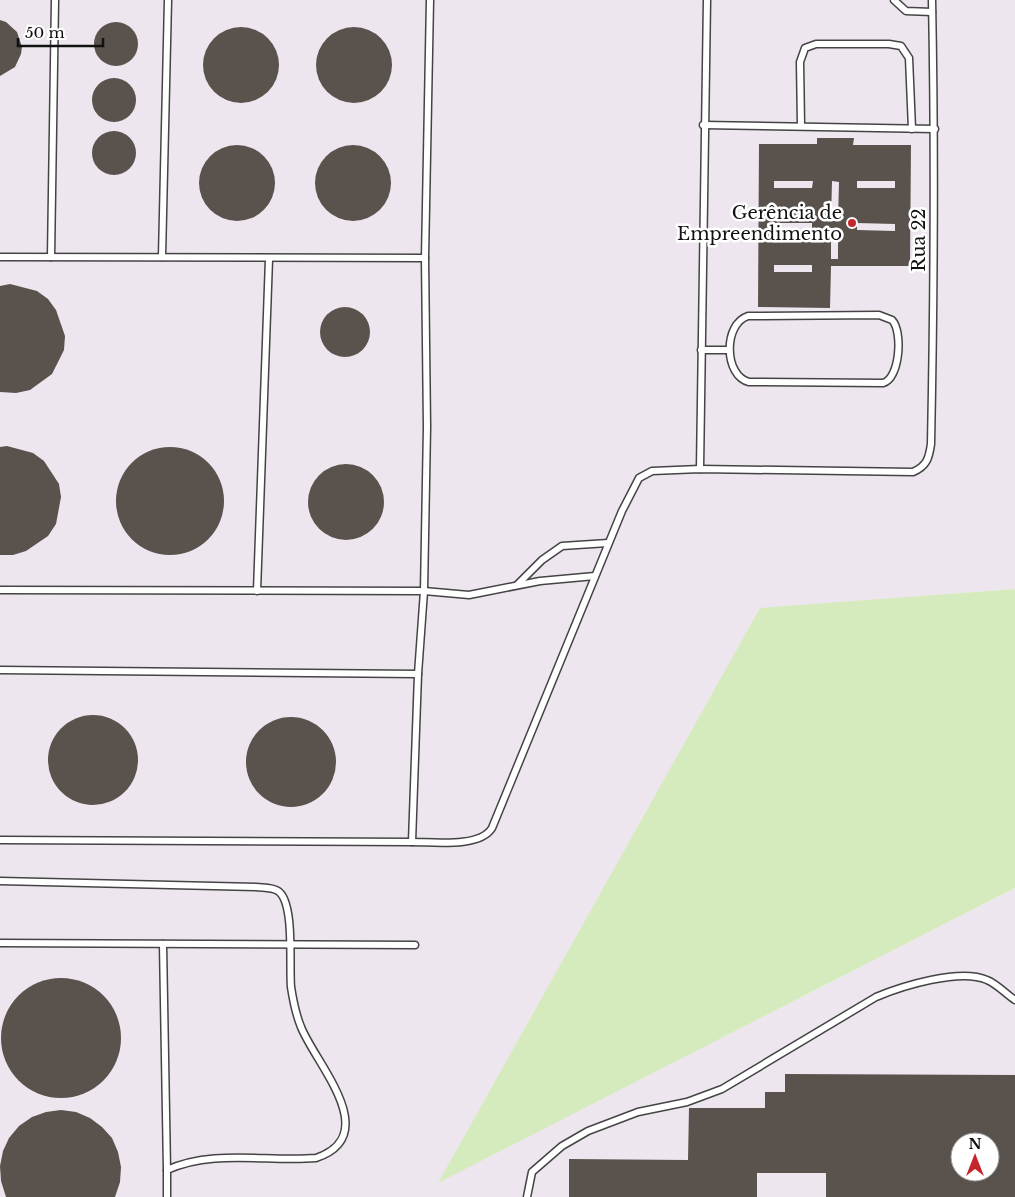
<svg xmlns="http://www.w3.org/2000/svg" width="1015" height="1197" font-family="'Libre Baskerville',serif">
	<rect width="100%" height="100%" fill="#fffdf5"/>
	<path fill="#eee6ef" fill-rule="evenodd" d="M 0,0 L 1015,0 L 1015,589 L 760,609 L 439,1182 L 1015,888 L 1015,1197 L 0,1197 ZM 960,1142 L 990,1142 L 990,1172 L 960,1172 Z"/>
	<path fill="#d5ebbd" d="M 1015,589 L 1015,888 L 438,1183 L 760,608 Z"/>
	<g fill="#5a524d" fill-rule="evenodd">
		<path d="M 0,20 L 6,22 L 17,32 L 22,47 L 21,54 L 15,67 L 0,76 Z"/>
		<circle cx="116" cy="44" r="22"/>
		<circle cx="241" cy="65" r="38"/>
		<circle cx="354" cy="65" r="38"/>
		<circle cx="114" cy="100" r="22"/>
		<circle cx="114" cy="153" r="22"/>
		<path d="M 817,138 L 854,138 L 853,145 L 911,145 L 910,266 L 831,266 L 830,308 L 758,307 L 759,144 L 817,144 ZM 774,181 L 813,181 L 812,188 L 774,188 ZM 832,181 L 839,182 L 838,221 L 831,221 ZM 857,181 L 895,181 L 895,188 L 857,188 ZM 774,223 L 812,223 L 812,230 L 774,230 ZM 857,223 L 895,224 L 895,231 L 857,230 ZM 831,228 L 838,228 L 838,259 L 831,259 ZM 774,265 L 812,265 L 812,272 L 774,272 Z"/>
		<circle cx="237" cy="183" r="38"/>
		<circle cx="353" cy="183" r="38"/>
		<path d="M 10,284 L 37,291 L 48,299 L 56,310 L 65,336 L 64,350 L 52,374 L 30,390 L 16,393 L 0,392 L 0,286 Z"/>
		<circle cx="345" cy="332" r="25"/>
		<path d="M 7,446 L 33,453 L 44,461 L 59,484 L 61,497 L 56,524 L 48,536 L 26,551 L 13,555 L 0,555 L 0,447 Z"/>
		<circle cx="170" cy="501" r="54"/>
		<circle cx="346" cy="502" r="38"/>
		<circle cx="93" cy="760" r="45"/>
		<circle cx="291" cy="762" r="45"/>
		<circle cx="61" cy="1038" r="60"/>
		<path d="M 785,1074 L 1015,1075 L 1015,1197 L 826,1197 L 826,1173 L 757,1173 L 757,1197 L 569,1197 L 569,1159 L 688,1160 L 689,1108 L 765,1108 L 765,1092 L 785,1092 ZM 960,1142 L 990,1142 L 990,1172 L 960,1172 Z"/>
		<path d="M 61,1110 L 76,1112 L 90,1118 L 102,1127 L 112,1138 L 118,1152 L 121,1167 L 120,1182 L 115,1197 L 6,1197 L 1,1181 L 0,1166 L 3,1151 L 9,1138 L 19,1126 L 32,1117 L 46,1112 Z"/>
	</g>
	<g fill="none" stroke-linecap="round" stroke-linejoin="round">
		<g stroke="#444" stroke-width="9">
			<g id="service">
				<path d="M 894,0 L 906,11 L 932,12"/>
				<path d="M 703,125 L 935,129"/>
				<path d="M 801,126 L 800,62 L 805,48 L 816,44 L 889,44 L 901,46 L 909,58 L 912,129"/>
				<path d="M 0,257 L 425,258"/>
				<path d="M 51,257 L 55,0"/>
				<path d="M 162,257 L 168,0"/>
				<path d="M 879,315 L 892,320 C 903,331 900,379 883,383 L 749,382 C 724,376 723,324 748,316 Z"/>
				<path d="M 701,350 L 729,350"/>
				<path d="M 700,469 L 707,0"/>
				<path d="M 517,585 L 542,560 L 562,546 L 608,543"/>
				<path d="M 0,590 L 424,591 L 469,595 L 540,581 L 595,576"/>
				<path d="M 257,591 L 269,259"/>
				<path d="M 0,670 L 418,674"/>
				<path d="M 0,840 L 412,842 C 433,842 480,848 492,828 L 622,511 L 639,478 L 652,471 L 700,469 L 913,472 C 927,466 929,458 931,444 C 934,296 935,148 932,0"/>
				<path d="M 412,842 L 418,674 L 424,591 L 427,427 L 425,258 L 430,0"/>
				<path d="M 0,881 L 256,887 C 263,888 272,887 278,891 C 295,902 289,966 291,987 C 293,1000 296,1015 301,1027 C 315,1063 384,1135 316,1158 C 267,1162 212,1149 167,1170 L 167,1197"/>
				<path d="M 0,943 L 415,945"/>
				<path d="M 163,944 L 167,1170"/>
				<path d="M 527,1197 L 532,1172 L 562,1146 L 588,1131 L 638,1112 L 687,1102 L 722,1089 L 876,997 C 902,986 960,968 987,980 C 997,984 1006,994 1015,1000"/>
			</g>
		</g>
		<use href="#service" stroke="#fff" stroke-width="6"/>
	</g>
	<circle fill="#c4262e" stroke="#fff" stroke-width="2" cx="852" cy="223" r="5"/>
	<g text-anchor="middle" stroke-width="5" stroke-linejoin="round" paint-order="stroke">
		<g font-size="18" fill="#111" stroke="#fff" text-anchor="end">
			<text x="842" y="219">Gerência de<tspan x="842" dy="21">Empreendimento</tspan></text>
		</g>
		<g font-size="18" fill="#111" stroke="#fff">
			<text transform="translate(919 240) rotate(-90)" y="6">Rua 22</text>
		</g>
	</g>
	<g transform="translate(975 1157)"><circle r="24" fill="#ffffff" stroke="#a0a0a0"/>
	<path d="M0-4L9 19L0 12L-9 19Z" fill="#c4262e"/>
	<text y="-8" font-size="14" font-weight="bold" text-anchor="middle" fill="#111111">N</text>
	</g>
	<path d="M18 38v8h85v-8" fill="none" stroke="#111111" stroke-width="2.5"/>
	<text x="25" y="38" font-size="15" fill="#111111" stroke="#ffffff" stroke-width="4" paint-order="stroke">50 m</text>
</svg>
